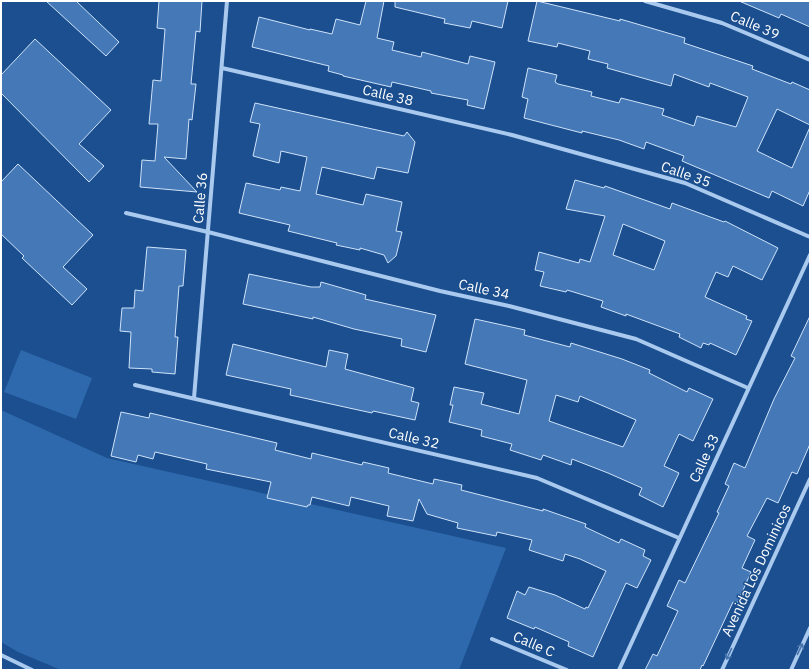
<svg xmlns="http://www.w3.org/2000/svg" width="811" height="671" font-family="'IBM Plex Sans',sans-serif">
	<rect width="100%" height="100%" fill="#1b4f8f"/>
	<g fill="#2e69ad">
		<path d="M 21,350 L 92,378 L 76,419 L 4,392 Z"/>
		<path d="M 1,410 L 107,458 L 506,548 L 459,670 L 61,670 L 18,652 L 1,642 Z"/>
	</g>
	<g fill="#4478b7" stroke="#cfe3fa" fill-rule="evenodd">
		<path d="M 46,1 L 76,1 L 119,42 L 106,56 Z"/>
		<path d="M 159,1 L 202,1 L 200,32 L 196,31 L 191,84 L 196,84 L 192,120 L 189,119 L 186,159 L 164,157 L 197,192 L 140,187 L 142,160 L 155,161 L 158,124 L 149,124 L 153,80 L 161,81 L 165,29 L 157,28 Z"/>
		<path d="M 366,1 L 384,1 L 377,38 L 394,42 L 392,50 L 421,57 L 422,52 L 468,64 L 470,56 L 495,62 L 484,109 L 467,105 L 468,100 L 431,93 L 431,91 L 392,82 L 391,87 L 343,76 L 343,75 L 328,71 L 329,66 L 252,47 L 259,17 L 310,30 L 310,29 L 332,34 L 336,19 L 360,25 Z"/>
		<path d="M 395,1 L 508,1 L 502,28 L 472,21 L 470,28 L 444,23 L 445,19 L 395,7 Z"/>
		<path d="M 537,1 L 620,21 L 620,19 L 685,38 L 684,43 L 753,66 L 752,69 L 791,84 L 792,82 L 810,90 L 810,125 L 777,109 L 757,151 L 792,168 L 810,127 L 810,190 L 803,206 L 772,191 L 769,198 L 682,161 L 684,156 L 646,142 L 644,149 L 619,140 L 582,131 L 582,133 L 524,118 L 528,99 L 522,97 L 528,68 L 557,75 L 555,82 L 558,84 L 592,92 L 591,96 L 619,103 L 621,98 L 664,109 L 662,115 L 694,126 L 697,116 L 736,127 L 748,97 L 710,83 L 709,87 L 674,74 L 671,86 L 607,68 L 608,64 L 588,59 L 590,51 L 558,43 L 557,47 L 528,41 Z"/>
		<path d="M 739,1 L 810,1 L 810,27 L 781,14 L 779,18 Z"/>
		<path d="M 35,39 L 111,110 L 79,144 L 104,166 L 89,182 L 1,93 L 1,75 Z"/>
		<path d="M 255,103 L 404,136 L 407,132 L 415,142 L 408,173 L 377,167 L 374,179 L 322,167 L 316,194 L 363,205 L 366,194 L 402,202 L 396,231 L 402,232 L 396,256 L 388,263 L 384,255 L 360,248 L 360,250 L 336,245 L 337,243 L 288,231 L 290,225 L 239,213 L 246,183 L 280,190 L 281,187 L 300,191 L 307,157 L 281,151 L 279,163 L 253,156 L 260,124 L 250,122 Z"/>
		<path d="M 18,164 L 93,235 L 63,267 L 87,289 L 72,305 L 22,258 L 24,256 L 1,234 L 1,182 Z"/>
		<path d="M 575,180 L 604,188 L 605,186 L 670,209 L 672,203 L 724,222 L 725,221 L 778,248 L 762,280 L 733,266 L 728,277 L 716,272 L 705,297 L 747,316 L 746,319 L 752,321 L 736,355 L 710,343 L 709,345 L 703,343 L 701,348 L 679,337 L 680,334 L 626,314 L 626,316 L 601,307 L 603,301 L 567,290 L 566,292 L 540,286 L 544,272 L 535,270 L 539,252 L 579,263 L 580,259 L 590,262 L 605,216 L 566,209 ZM 623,224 L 665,241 L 654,270 L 613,255 Z"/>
		<path d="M 147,247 L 186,250 L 183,286 L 179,286 L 175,337 L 178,337 L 175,374 L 152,372 L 152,369 L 129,368 L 131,332 L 120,331 L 122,308 L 134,308 L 135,290 L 143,291 Z"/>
		<path d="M 249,274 L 311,287 L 320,287 L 321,282 L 366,295 L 365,299 L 436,315 L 426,352 L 401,346 L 402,339 L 354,329 L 313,317 L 313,319 L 243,304 Z"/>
		<path d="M 810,316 L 810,444 L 797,474 L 792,472 L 778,503 L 767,498 L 747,536 L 755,540 L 742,568 L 751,572 L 737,604 L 733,602 L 703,666 L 702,665 L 700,670 L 645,670 L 653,654 L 657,656 L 678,611 L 667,606 L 679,580 L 685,583 L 719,513 L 717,512 L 729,486 L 725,484 L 734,463 L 745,468 L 774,399 L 795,358 L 791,356 Z"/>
		<path d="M 475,319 L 525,330 L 524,335 L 570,347 L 571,343 L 622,359 L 650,370 L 649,373 L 687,392 L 689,388 L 713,399 L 693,441 L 679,434 L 664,466 L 679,473 L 663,507 L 639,495 L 642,488 L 608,473 L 572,459 L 571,465 L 543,455 L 541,460 L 510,450 L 512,444 L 481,436 L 482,430 L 449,422 L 453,405 L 450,405 L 454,387 L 484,393 L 481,404 L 519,414 L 527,380 L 465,364 ZM 556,395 L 578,402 L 580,396 L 636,420 L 623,447 L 549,421 Z"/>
		<path d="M 233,344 L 326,367 L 329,350 L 348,354 L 345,369 L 414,388 L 411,401 L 419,403 L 415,420 L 373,411 L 372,413 L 290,395 L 291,389 L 226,375 Z"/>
		<path d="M 121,412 L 149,418 L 150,413 L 277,443 L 275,450 L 311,459 L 312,453 L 362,465 L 363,462 L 389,468 L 388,473 L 433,484 L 434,479 L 462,485 L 461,490 L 543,511 L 543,509 L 586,524 L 585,527 L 619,543 L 621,539 L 645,550 L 643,556 L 651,560 L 637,588 L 626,583 L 593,657 L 568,646 L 569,642 L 535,627 L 534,629 L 507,618 L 517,591 L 525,595 L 529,587 L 555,595 L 585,609 L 586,607 L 588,608 L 606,571 L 580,559 L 565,554 L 563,561 L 529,550 L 532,540 L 497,532 L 496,536 L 457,528 L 458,523 L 427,514 L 419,499 L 413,521 L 387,516 L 389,506 L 351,497 L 349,506 L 312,497 L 310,505 L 308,505 L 307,507 L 267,498 L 271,482 L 206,469 L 207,464 L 155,452 L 153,459 L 138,455 L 136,462 L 111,456 Z"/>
	</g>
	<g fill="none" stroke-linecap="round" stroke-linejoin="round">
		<g stroke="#a9c9ee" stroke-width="4">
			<path d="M 645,1 L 722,23 L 810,60"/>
			<path d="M 222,68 L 512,135 L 685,183 L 810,237"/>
			<path d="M 126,213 L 208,232 L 440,291 L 509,306 L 636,339 L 748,388"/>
			<path d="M 135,385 L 537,478 L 679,538"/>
			<path d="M 194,398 L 227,1"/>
			<path d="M 492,639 L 567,670"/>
			<path d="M 1,655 L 32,670"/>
			<path d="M 619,670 L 810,255"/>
			<path d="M 722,670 L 810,479"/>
			<path d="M 791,670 L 810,628"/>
		</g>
	</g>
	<defs><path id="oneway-shaft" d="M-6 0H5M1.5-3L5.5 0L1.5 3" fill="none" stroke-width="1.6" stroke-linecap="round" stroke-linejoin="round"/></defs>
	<g stroke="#4674ac">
		<use href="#oneway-shaft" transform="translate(800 649) rotate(-65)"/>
		<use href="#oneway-shaft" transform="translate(729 654) rotate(115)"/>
	</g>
	<g text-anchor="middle" stroke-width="3" stroke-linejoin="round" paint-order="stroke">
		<g font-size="14" fill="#fff" stroke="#1b4f8f">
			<text transform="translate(755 25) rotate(23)" y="5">Calle 39</text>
			<text transform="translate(388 95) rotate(13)" y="5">Calle 38</text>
			<text transform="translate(686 174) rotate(19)" y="5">Calle 35</text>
			<text transform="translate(200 198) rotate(-85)" y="5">Calle 36</text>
			<text transform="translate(484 289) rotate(12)" y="5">Calle 34</text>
			<text transform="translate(414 438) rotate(13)" y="5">Calle 32</text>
			<text transform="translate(704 458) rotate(-65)" y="5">Calle 33</text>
			<text transform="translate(756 570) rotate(-65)" y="5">Avenida Los Dominicos</text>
			<text transform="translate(534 644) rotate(23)" y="5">Calle C</text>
		</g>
	</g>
	<rect width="811" height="671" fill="none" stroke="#ffffff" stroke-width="4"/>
</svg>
